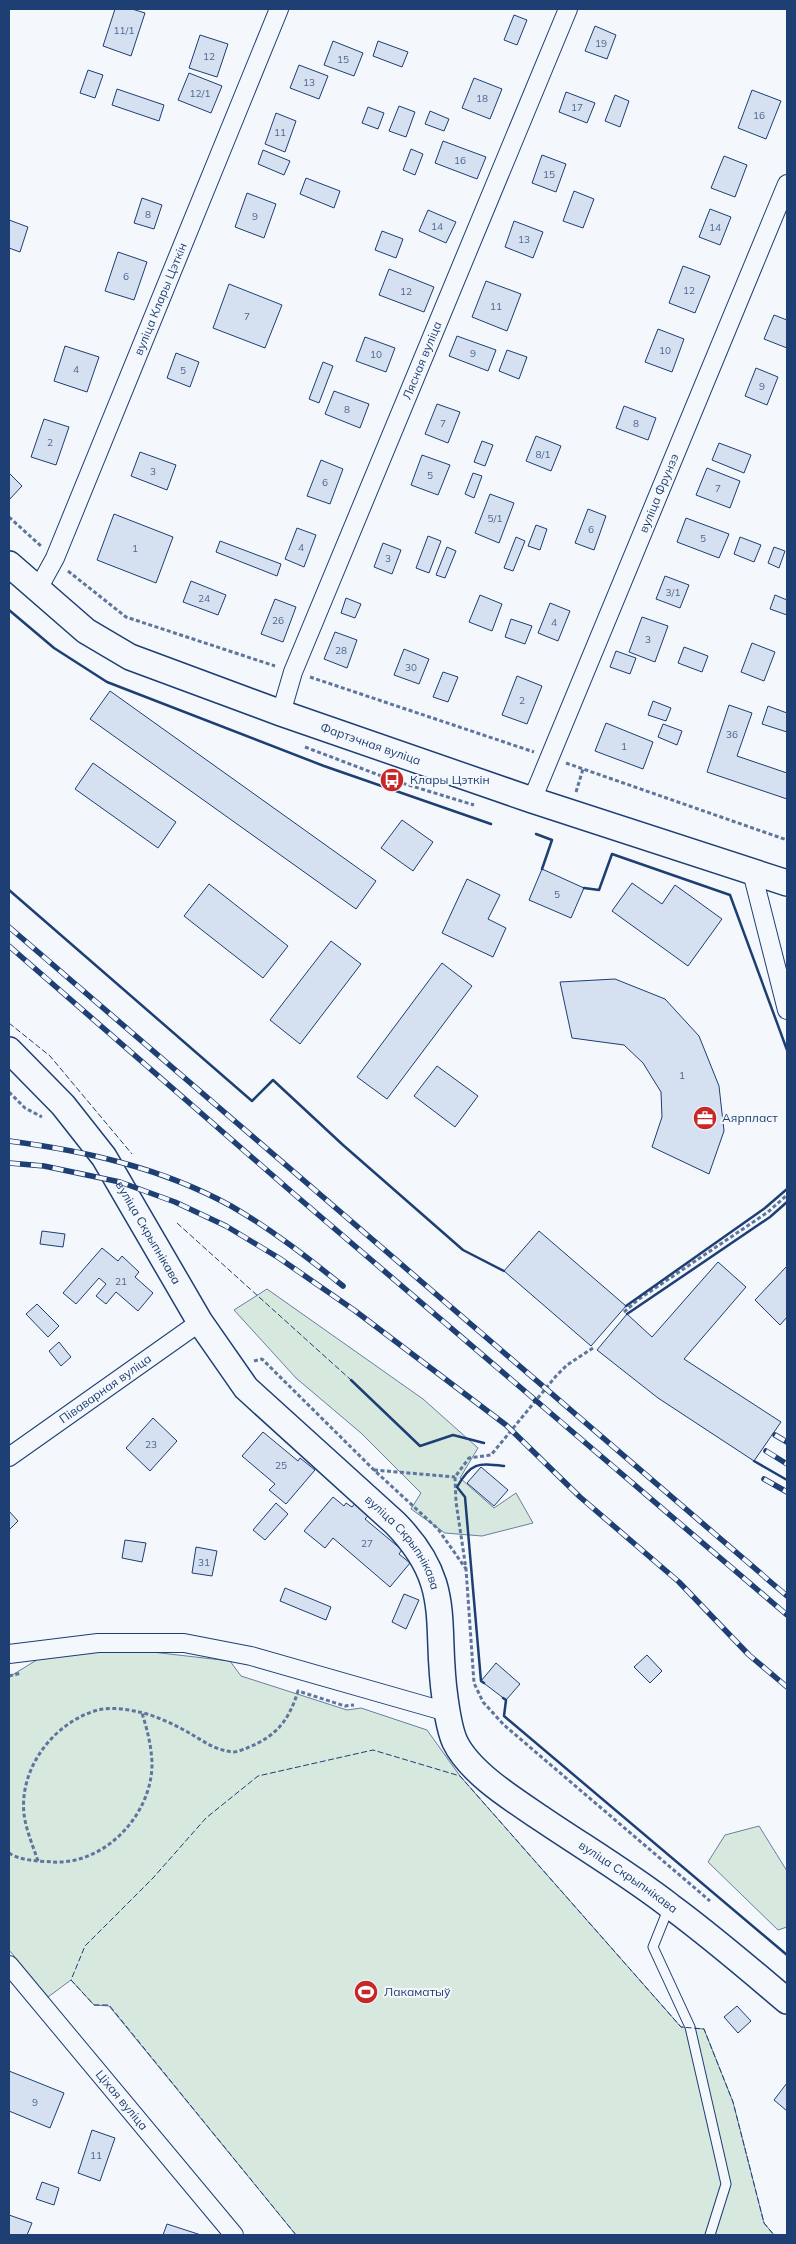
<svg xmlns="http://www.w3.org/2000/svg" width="796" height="2244" font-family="Mulish,sans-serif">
	<rect width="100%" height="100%" fill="#f4f7fb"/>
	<g fill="#d7e8df" stroke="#687fa3">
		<path d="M 267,1289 L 423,1399 L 478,1448 L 460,1478 L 494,1508 L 516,1493 L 533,1523 L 482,1536 L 445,1533 L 411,1509 L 421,1493 L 361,1433 L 296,1378 L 234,1310 Z"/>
		<path d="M 126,1649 L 230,1661 L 241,1676 L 347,1710 L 361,1708 L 427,1730 L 460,1776 L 681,2027 L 704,2029 L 733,2102 L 764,2223 L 774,2235 L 296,2235 L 109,2006 L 94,2005 L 71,1980 L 48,1997 L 9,1950 L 9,1677 L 40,1658 L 75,1652 Z"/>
		<path d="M 759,1826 L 787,1871 L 787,1927 L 778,1930 L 708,1862 L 725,1835 Z"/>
	</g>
	<g fill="#d5e0f0" stroke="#1d3f73">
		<path d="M 115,9 L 132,9 L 145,13 L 131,56 L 103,46 Z"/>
		<path d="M 514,15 L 527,20 L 517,45 L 504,40 Z"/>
		<path d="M 595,26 L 616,35 L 607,59 L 585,51 Z"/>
		<path d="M 200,35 L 228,44 L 217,77 L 189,68 Z"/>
		<path d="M 333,41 L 363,53 L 354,76 L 324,65 Z"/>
		<path d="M 378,41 L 408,52 L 402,67 L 373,56 Z"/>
		<path d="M 299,65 L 328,76 L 319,99 L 290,88 Z"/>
		<path d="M 88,70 L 103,75 L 95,98 L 80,93 Z"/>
		<path d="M 189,73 L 222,86 L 211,113 L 178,100 Z"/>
		<path d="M 474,78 L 502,89 L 490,119 L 462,108 Z"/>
		<path d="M 117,89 L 164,105 L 159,121 L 112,105 Z"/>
		<path d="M 752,90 L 781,101 L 766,139 L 738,128 Z"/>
		<path d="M 566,92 L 595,103 L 587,123 L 559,112 Z"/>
		<path d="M 615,95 L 629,101 L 620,127 L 605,121 Z"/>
		<path d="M 399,106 L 415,112 L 406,137 L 389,131 Z"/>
		<path d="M 368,107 L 384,113 L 378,129 L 362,123 Z"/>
		<path d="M 430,111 L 449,119 L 444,131 L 425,124 Z"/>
		<path d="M 276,113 L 296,121 L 285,152 L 265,144 Z"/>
		<path d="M 443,141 L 486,157 L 477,179 L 435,163 Z"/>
		<path d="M 411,149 L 423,154 L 415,175 L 403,170 Z"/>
		<path d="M 263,150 L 290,161 L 284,175 L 258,164 Z"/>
		<path d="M 542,155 L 566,164 L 556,192 L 532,183 Z"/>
		<path d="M 724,156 L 747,165 L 735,197 L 711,188 Z"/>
		<path d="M 306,178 L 340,191 L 334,208 L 300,194 Z"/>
		<path d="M 574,191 L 594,199 L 583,228 L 563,221 Z"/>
		<path d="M 247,193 L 276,204 L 264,238 L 235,227 Z"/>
		<path d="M 142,198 L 162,205 L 154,229 L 134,223 Z"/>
		<path d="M 710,209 L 731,217 L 720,245 L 699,237 Z"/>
		<path d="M 428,210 L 456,222 L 446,243 L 419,231 Z"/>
		<path d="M 9,220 L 28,227 L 20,252 L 9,248 Z"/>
		<path d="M 514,221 L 543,232 L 533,258 L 505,247 Z"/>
		<path d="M 382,231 L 403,239 L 396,258 L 375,250 Z"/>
		<path d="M 118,252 L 147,262 L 134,300 L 105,291 Z"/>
		<path d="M 683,266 L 710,276 L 695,313 L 669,303 Z"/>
		<path d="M 389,269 L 434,287 L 424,312 L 379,295 Z"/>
		<path d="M 486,281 L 521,294 L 507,331 L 472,317 Z"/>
		<path d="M 229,284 L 282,305 L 265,348 L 213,328 Z"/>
		<path d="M 774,315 L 787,320 L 787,348 L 764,339 Z"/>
		<path d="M 658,329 L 684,339 L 672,372 L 645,362 Z"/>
		<path d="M 457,336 L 496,350 L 488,371 L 449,356 Z"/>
		<path d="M 365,337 L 395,348 L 386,372 L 356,361 Z"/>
		<path d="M 65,346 L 99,357 L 87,392 L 54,381 Z"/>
		<path d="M 507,350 L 527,357 L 519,379 L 499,371 Z"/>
		<path d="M 176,353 L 199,362 L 190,387 L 167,378 Z"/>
		<path d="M 323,362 L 333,366 L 319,403 L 309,399 Z"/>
		<path d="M 756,368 L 778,377 L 767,405 L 745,396 Z"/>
		<path d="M 334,391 L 369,404 L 360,428 L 325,414 Z"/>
		<path d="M 437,404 L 460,412 L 448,443 L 425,434 Z"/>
		<path d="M 624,406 L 656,418 L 648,440 L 616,428 Z"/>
		<path d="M 44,419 L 69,427 L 56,465 L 31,457 Z"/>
		<path d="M 536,436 L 561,446 L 551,471 L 526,461 Z"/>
		<path d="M 482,441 L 493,445 L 485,466 L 474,462 Z"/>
		<path d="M 719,443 L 751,455 L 744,473 L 712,460 Z"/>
		<path d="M 140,452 L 176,465 L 167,490 L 131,476 Z"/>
		<path d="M 422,455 L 450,465 L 438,495 L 411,485 Z"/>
		<path d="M 321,460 L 343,469 L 330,504 L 307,496 Z"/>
		<path d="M 707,468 L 740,481 L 730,508 L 696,495 Z"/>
		<path d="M 9,473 L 22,486 L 9,500 Z"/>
		<path d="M 473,473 L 482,476 L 474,498 L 465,494 Z"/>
		<path d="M 490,494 L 514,503 L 499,543 L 475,533 Z"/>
		<path d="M 588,509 L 606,516 L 594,550 L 575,543 Z"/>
		<path d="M 114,514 L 173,537 L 156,583 L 97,560 Z"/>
		<path d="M 686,518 L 729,534 L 719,558 L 677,542 Z"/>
		<path d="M 536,525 L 547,529 L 540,550 L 528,546 Z"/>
		<path d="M 297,528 L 316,535 L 304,567 L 285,559 Z"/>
		<path d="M 428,536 L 441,541 L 429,573 L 416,568 Z"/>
		<path d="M 516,537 L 525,541 L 513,571 L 504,568 Z"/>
		<path d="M 740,537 L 761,545 L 754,562 L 734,554 Z"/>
		<path d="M 220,541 L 281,564 L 277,576 L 216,552 Z"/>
		<path d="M 383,543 L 401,550 L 392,574 L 374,567 Z"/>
		<path d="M 447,547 L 456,551 L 445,578 L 436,575 Z"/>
		<path d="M 774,547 L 785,551 L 779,568 L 768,563 Z"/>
		<path d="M 665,576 L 689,585 L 680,608 L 656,599 Z"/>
		<path d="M 191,581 L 226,595 L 218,615 L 183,602 Z"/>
		<path d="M 480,595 L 502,604 L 492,631 L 469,622 Z"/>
		<path d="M 775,595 L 787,600 L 787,615 L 770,609 Z"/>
		<path d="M 346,598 L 361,604 L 355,618 L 341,613 Z"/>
		<path d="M 275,599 L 296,607 L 283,642 L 261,634 Z"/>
		<path d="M 550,603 L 570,611 L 558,641 L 538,633 Z"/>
		<path d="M 642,617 L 668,626 L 655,662 L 629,652 Z"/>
		<path d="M 511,619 L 532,626 L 525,644 L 505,637 Z"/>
		<path d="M 335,632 L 357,640 L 347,668 L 324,659 Z"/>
		<path d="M 752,643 L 775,652 L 764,681 L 741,672 Z"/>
		<path d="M 684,647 L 708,656 L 702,672 L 678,663 Z"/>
		<path d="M 404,649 L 429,659 L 419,684 L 394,675 Z"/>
		<path d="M 616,651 L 636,658 L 630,674 L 610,667 Z"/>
		<path d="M 443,672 L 458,677 L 448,702 L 433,697 Z"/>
		<path d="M 517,676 L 542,686 L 527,724 L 502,715 Z"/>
		<path d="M 110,691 L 376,881 L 356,909 L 90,719 Z"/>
		<path d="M 653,701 L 671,708 L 666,721 L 648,715 Z"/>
		<path d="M 729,705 L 752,713 L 737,756 L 787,773 L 787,799 L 707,772 Z"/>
		<path d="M 768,706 L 787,713 L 787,732 L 762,724 Z"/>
		<path d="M 606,723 L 653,742 L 643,769 L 595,751 Z"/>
		<path d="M 663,724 L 682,731 L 677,745 L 658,737 Z"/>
		<path d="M 93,763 L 176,822 L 158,848 L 75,789 Z"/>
		<path d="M 402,820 L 433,842 L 413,871 L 381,848 Z"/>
		<path d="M 542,869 L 584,888 L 571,918 L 529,900 Z"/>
		<path d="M 467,879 L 500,895 L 488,919 L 506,928 L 493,957 L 442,933 Z"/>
		<path d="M 632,883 L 662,904 L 675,885 L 722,919 L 688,966 L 612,911 Z"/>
		<path d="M 209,884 L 288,946 L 263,978 L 184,916 Z"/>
		<path d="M 331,941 L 361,964 L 300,1044 L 270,1020 Z"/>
		<path d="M 442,963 L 472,986 L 387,1099 L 357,1077 Z"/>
		<path d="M 615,979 L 665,999 L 699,1036 L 719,1086 L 724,1131 L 709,1174 L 652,1147 L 662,1117 L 661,1092 L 643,1063 L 624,1045 L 572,1038 L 560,982 Z"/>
		<path d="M 437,1066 L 478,1096 L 455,1127 L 414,1096 Z"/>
		<path d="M 42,1231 L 65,1234 L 63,1247 L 40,1244 Z"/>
		<path d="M 539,1231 L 626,1306 L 591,1346 L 504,1271 Z"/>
		<path d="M 102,1248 L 118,1261 L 122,1256 L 139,1272 L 135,1277 L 153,1293 L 138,1311 L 116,1292 L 106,1304 L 96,1296 L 106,1284 L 99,1278 L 76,1304 L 63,1293 Z"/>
		<path d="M 718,1262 L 746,1287 L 684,1359 L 781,1422 L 754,1461 L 658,1398 L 597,1350 L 627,1314 L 652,1337 Z"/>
		<path d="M 787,1266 L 787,1317 L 780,1325 L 755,1300 Z"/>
		<path d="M 37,1304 L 59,1326 L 48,1337 L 26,1314 Z"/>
		<path d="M 59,1342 L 71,1357 L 61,1366 L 49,1351 Z"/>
		<path d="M 153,1418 L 177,1441 L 150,1471 L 126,1448 Z"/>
		<path d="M 263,1432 L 298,1461 L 300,1458 L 315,1470 L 286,1504 L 269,1490 L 275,1484 L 242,1456 Z"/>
		<path d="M 481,1467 L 508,1490 L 494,1506 L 467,1483 Z"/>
		<path d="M 333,1497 L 344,1506 L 346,1503 L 352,1507 L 357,1501 L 371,1513 L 365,1519 L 402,1550 L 399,1554 L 410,1563 L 390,1587 L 333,1538 L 325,1548 L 304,1531 Z"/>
		<path d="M 276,1503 L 288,1514 L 265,1540 L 253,1530 Z"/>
		<path d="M 9,1511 L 18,1521 L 9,1530 Z"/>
		<path d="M 125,1540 L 146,1543 L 142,1562 L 122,1558 Z"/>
		<path d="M 196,1547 L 217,1551 L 212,1576 L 192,1573 Z"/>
		<path d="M 285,1588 L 331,1607 L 326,1620 L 280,1601 Z"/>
		<path d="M 404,1594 L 419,1600 L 406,1629 L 392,1622 Z"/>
		<path d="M 647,1655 L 662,1671 L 650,1683 L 634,1667 Z"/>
		<path d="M 496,1663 L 520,1684 L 506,1700 L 481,1681 Z"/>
		<path d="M 737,2006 L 751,2021 L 738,2033 L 724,2017 Z"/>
		<path d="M 9,2071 L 64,2093 L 50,2128 L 9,2111 Z"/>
		<path d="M 787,2083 L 787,2111 L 774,2100 Z"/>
		<path d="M 92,2130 L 115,2138 L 100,2181 L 78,2173 Z"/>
		<path d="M 42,2182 L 59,2188 L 54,2205 L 36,2199 Z"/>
		<path d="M 9,2215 L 32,2223 L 27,2235 L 9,2235 Z"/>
		<path d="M 167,2224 L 201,2235 L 163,2235 Z"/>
	</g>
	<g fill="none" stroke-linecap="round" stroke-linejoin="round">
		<g stroke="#1d3f73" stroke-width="11">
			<path id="lane" d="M 669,1907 L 653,1947 L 690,2027 L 726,2184 L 710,2235"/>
		</g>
		<g stroke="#1d3f73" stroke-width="20">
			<g id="street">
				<path id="s1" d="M 38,589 L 55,558 L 279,9"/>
				<path id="s2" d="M 281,713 L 293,672 L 568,9"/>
				<path id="s3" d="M 532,800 L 787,184"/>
				<path d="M 752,872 L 787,1010"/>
				<path id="s4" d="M 9,1457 L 200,1322"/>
				<path d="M 9,1654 L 98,1643 L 184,1643 L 251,1656 L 447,1712"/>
				<path id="s5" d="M 9,1965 L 234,2235"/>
			</g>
		</g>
		<g stroke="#1d3f73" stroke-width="28">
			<g id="secondary">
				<path id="s6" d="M 9,564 L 86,631 L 130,657 L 281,713 L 532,800 L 787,883"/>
				<path id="s7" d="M 9,1050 L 63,1105 L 104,1157 L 200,1322 L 246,1388 L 395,1523 C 455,1584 434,1623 445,1698 C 447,1712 449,1729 455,1742 C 470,1773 514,1800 542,1819 C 585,1848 630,1875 670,1906 C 711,1936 749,1969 787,2001"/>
			</g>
		</g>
		<g stroke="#5e769c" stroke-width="3" stroke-dasharray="4 2.5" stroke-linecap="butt">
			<path d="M 9,517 L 42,547"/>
			<path d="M 68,571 L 126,617 L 275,666"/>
			<path d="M 310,677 L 534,752"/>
			<path d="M 305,747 L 392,780 L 474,805"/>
			<path d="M 566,763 L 787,840"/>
			<path d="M 576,792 L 583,769"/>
			<path d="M 9,1092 L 25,1108 L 42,1117"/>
			<path d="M 624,1312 L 639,1299 L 768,1212 L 787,1195"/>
			<path d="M 593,1348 L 567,1365 L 556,1376 L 491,1455 L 469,1458 L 455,1477 L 456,1502 L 466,1569 L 474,1683 L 483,1702 L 504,1725 L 710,1901"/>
			<path d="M 254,1361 L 262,1359 L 374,1470 L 438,1529 L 466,1569"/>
			<path d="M 374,1470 L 455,1477"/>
			<path d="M 9,1676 L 21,1673"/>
			<path d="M 9,1853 C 21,1861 39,1861 53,1862 C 105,1865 153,1814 152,1762 C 151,1744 147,1729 142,1713"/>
			<path d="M 38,1861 C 33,1846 26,1830 24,1814 C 19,1768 54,1722 98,1710 C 111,1707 127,1709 139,1712 C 153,1715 169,1722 182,1729 C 200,1738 212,1750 233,1752 C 238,1752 243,1749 247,1748 C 277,1736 289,1720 298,1691 L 345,1706 L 354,1705"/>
		</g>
		<use href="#lane" stroke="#f4f7fb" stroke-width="9"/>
		<use href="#street" stroke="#f4f7fb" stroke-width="18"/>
		<use href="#secondary" stroke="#f4f7fb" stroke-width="25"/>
		<g stroke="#1d3f73" stroke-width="5.5">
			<g id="rail">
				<path d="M 9,927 L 787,1596"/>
				<path d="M 9,946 L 294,1194 L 787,1615"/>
				<path d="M 9,1141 C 86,1151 162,1168 231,1206 C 271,1229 307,1257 343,1286"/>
				<path d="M 9,1163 L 44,1166 L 120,1182 L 175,1202 L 226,1226 L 279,1258 L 354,1310 L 506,1425 L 580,1497 L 679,1582 L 749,1655 L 787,1687"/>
				<path d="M 775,1435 L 787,1442"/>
				<path d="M 766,1451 L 787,1464"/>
				<path d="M 764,1479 L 787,1492"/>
			</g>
		</g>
		<use href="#rail" stroke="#f4f7fb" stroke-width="4" stroke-dasharray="11" stroke-linecap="butt"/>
		<g stroke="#1d3f73" stroke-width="1" stroke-dasharray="6 2.5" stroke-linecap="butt">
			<path d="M 9,1023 L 50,1056 L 132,1154"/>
			<path d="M 177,1223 L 351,1380"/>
			<path d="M 296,2235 L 109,2005 L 94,2005 L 71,1980 L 85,1946 L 153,1878 L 206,1818 L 258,1776 L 373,1750 L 460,1776 L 681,2027 L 704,2029 L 733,2102 L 764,2223 L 774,2235"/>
		</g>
		<g stroke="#1d3f73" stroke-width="2.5">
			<path d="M 9,610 L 54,648 L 107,682 L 324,766 L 491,824"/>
			<path d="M 536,834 L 552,840 L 542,869"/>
			<path d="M 584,888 L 599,890 L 612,854 L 730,895 L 787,1050"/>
			<path d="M 9,890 L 252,1101 L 273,1080 L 343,1145 L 463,1250 L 504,1271"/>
			<path d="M 626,1306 L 765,1208 L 787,1189"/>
			<path d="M 627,1314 L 770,1217 L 787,1202"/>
			<path d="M 351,1380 L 420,1446 L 453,1435 L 484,1443"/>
			<path d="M 754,1461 L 787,1480"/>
			<path d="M 484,1683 L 481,1681 L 465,1497 L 457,1487 C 471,1462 478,1463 504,1466"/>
			<path d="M 503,1698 L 506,1700 L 504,1716 L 787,1955"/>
		</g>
	</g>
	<defs>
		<g id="bus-disc" transform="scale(1.25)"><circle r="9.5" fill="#c62828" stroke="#f4f7fb"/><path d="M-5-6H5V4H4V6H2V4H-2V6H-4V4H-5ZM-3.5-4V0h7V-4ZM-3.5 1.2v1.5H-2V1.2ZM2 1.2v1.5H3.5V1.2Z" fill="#fff"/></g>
		<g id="office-disc" transform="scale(1.25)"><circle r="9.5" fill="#c62828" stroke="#f4f7fb"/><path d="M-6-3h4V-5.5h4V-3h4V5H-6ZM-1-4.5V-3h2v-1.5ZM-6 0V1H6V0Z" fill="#fff"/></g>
		<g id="stadium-disc" transform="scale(1.25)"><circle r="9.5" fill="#c62828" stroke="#f4f7fb"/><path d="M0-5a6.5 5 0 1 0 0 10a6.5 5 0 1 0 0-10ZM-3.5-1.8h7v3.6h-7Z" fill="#fff"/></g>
	</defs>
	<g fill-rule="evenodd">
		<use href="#bus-disc" x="392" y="780"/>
		<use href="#office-disc" x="705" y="1118"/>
		<use href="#stadium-disc" x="366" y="1992"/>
	</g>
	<g text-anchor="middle" stroke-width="4" stroke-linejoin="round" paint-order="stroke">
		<g font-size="10" fill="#4b6792">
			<text x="124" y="34">11/1</text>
			<text x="601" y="47">19</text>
			<text x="209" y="60">12</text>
			<text x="343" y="63">15</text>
			<text x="309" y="86">13</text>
			<text x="200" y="97">12/1</text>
			<text x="482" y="102">18</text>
			<text x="577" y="111">17</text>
			<text x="759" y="119">16</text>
			<text x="280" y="136">11</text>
			<text x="460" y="164">16</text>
			<text x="549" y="178">15</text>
			<text x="148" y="218">8</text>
			<text x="255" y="220">9</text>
			<text x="437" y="230">14</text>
			<text x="715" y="231">14</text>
			<text x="524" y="243">13</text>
			<text x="126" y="280">6</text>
			<text x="689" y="294">12</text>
			<text x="406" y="295">12</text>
			<text x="496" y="310">11</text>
			<text x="247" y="320">7</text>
			<text x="665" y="354">10</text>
			<text x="473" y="357">9</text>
			<text x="376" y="358">10</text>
			<text x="76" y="373">4</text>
			<text x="183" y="374">5</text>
			<text x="762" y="390">9</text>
			<text x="347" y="413">8</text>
			<text x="443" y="427">7</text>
			<text x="636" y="427">8</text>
			<text x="50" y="446">2</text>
			<text x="543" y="458">8/1</text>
			<text x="153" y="475">3</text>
			<text x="430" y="479">5</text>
			<text x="325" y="486">6</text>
			<text x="718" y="492">7</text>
			<text x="495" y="522">5/1</text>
			<text x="591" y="533">6</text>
			<text x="703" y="542">5</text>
			<text x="301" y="551">4</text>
			<text x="135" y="552">1</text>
			<text x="388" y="562">3</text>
			<text x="673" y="596">3/1</text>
			<text x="204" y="602">24</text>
			<text x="278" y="624">26</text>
			<text x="554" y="626">4</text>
			<text x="648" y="643">3</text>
			<text x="341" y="654">28</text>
			<text x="411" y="671">30</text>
			<text x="522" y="704">2</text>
			<text x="732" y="738">36</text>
			<text x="624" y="750">1</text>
			<text x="557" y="898">5</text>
			<text x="682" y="1079">1</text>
			<text x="121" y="1285">21</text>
			<text x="151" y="1448">23</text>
			<text x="281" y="1469">25</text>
			<text x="367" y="1547">27</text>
			<text x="204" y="1566">31</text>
			<text x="35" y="2106">9</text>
			<text x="96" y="2159">11</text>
		</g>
		<g font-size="12" fill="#1d3f73" stroke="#f4f7fb">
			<text dy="4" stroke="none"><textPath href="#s1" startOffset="315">вуліца Клары Цэткін</textPath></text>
			<text dy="4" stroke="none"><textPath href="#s2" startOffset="380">Лясная вуліца</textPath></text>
			<text dy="4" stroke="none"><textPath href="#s3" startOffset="332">вуліца Фрунзэ</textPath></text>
			<text dy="4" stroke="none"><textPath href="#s6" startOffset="409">Фартэчная вуліца</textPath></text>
			<text dy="4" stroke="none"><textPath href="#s7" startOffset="231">вуліца Скрыпнікава</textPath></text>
			<text dy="4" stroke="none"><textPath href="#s4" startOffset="118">Піваварная вуліца</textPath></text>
			<text dy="4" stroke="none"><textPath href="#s7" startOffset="636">вуліца Скрыпнікава</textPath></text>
			<text dy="4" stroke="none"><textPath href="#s7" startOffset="1070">вуліца Скрыпнікава</textPath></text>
			<text dy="4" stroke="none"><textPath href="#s5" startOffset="176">Ціхая вуліца</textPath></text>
		</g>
		<g font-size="12" fill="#1d3f73" stroke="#f4f7fb" text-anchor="start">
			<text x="410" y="784">Клары Цэткін</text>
			<text x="722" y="1122">Аярпласт</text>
			<text x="384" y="1996">Лакаматыў</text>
		</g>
	</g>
	<rect width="796" height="2244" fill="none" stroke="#1d3f73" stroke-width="20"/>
</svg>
